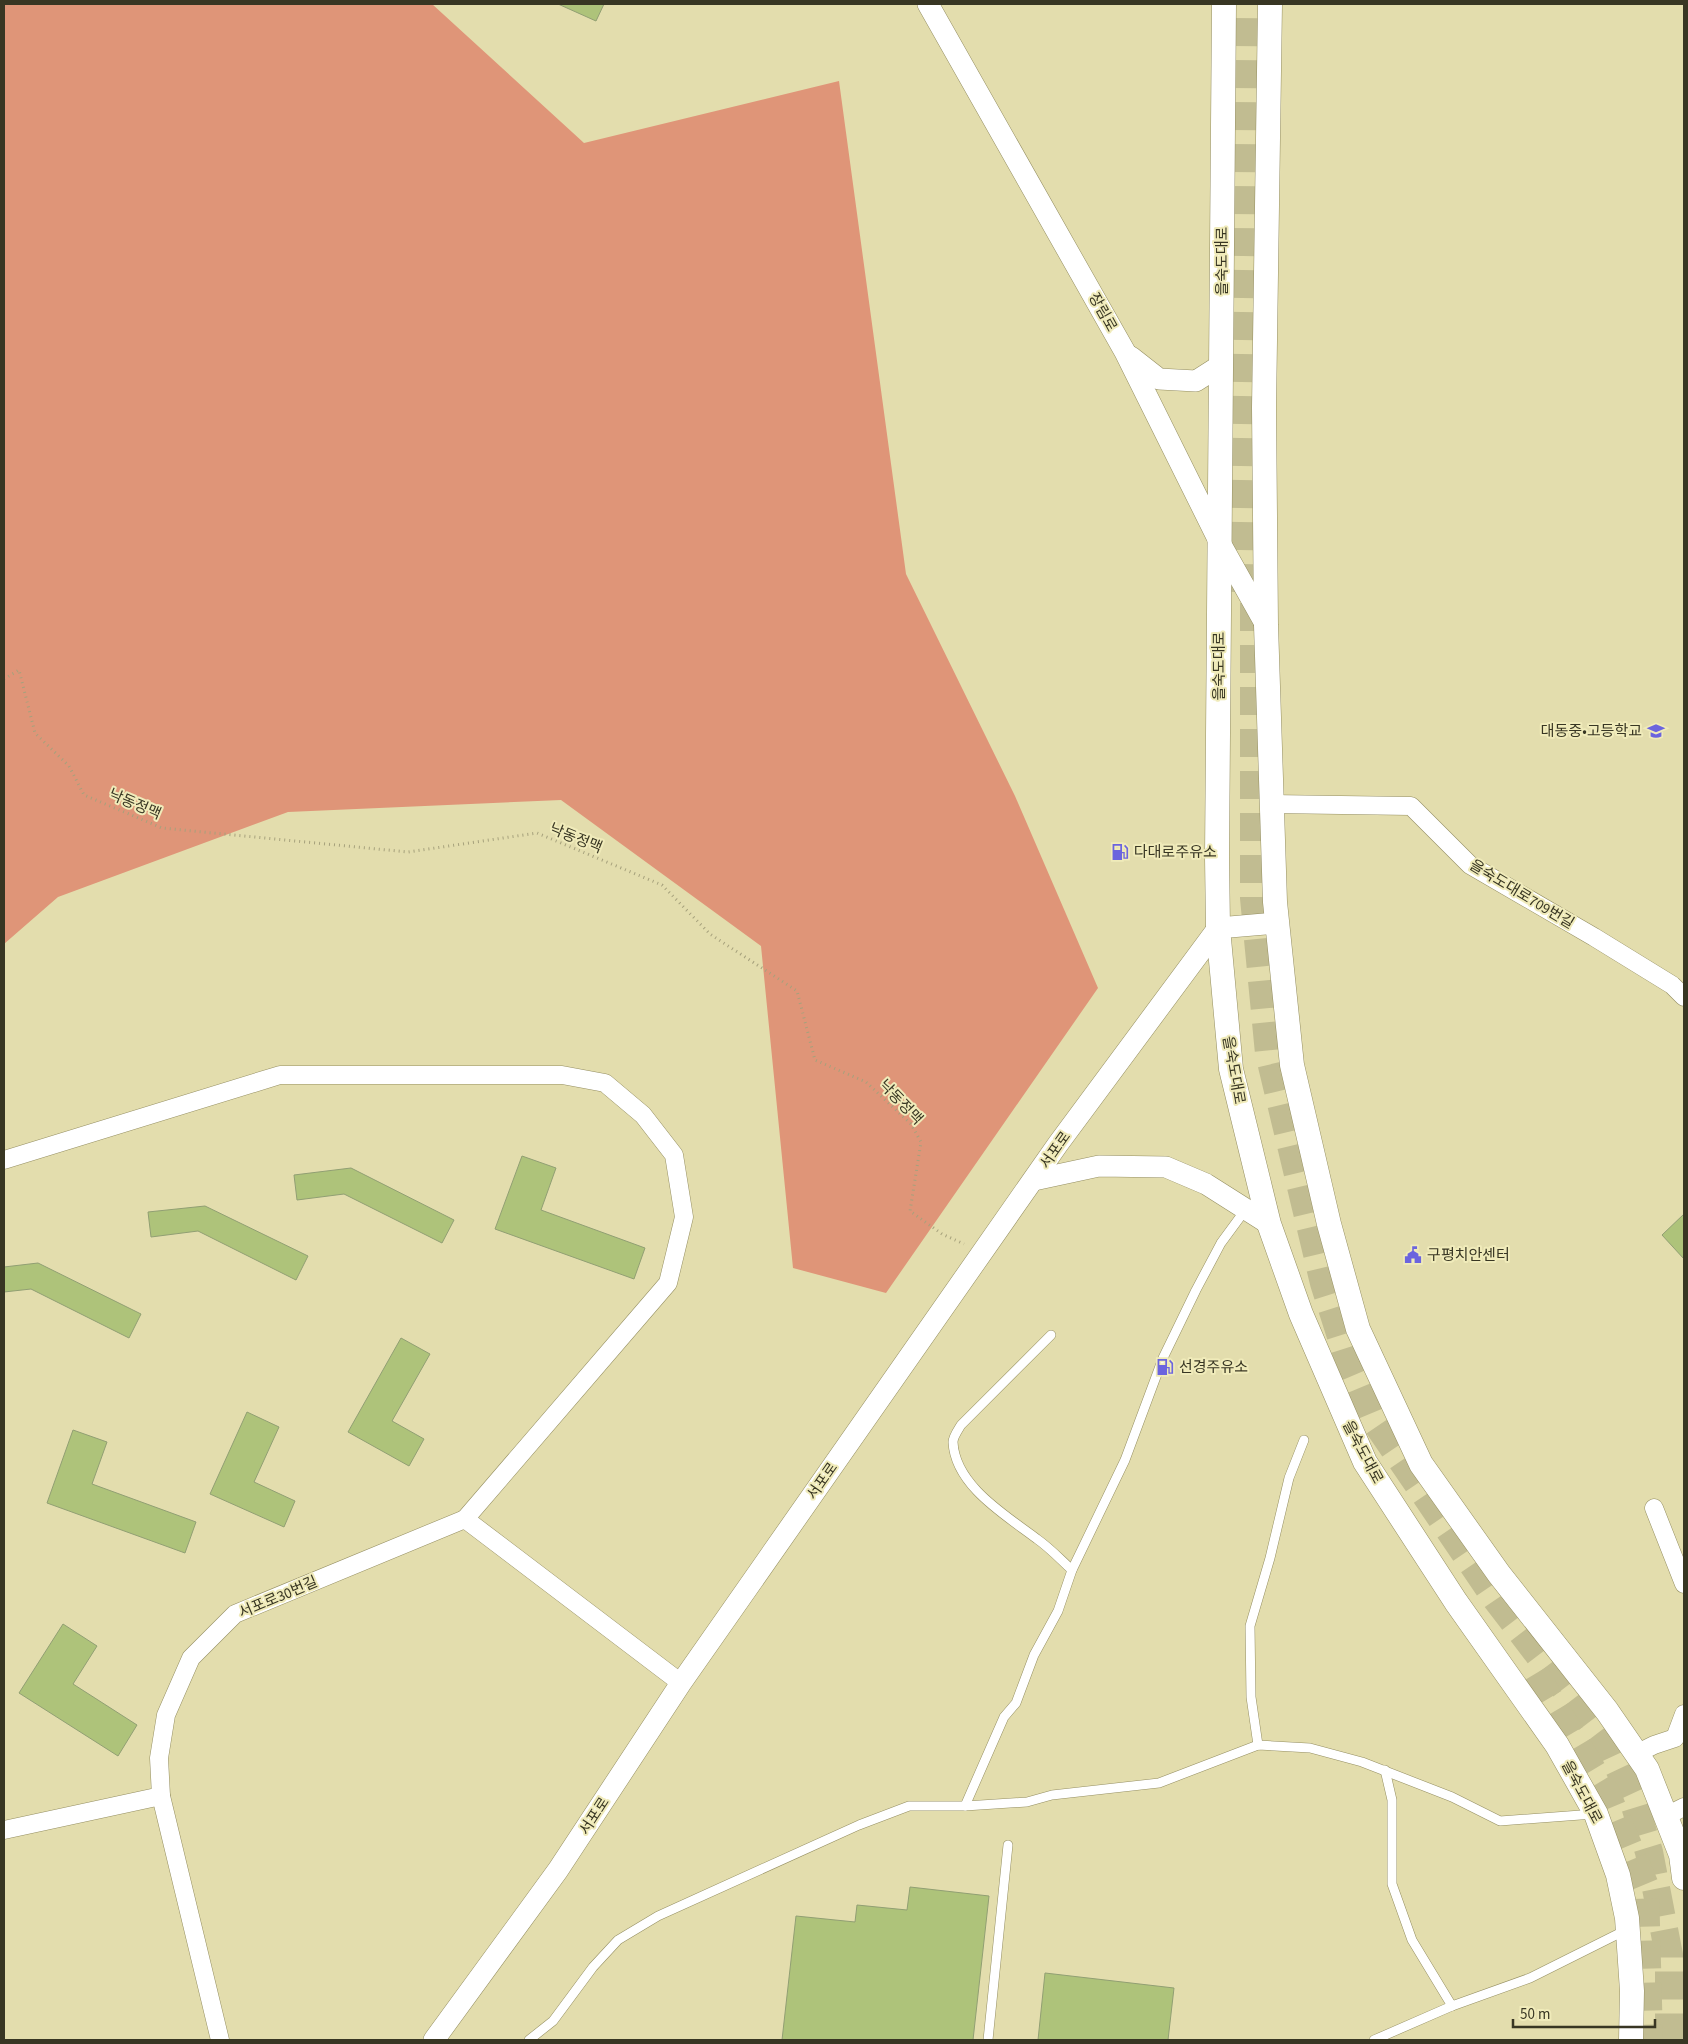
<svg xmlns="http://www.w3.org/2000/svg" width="1688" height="2044" font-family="'Source Sans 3','Noto Sans KR',sans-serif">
	<rect width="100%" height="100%" fill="#e3ddad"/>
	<path fill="#df9578" d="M 4,4 L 432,4 L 584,143 L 839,81 L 906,574 L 1015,796 L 1098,988 L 886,1293 L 793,1268 L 761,946 L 561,800 L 288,812 L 58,897 L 4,944 Z"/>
	<g fill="#aec37a" stroke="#919f73">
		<path d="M 558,4 L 604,4 L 596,21 Z"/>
		<path d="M 522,1156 L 556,1168 L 541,1210 L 645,1248 L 634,1279 L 495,1229 Z"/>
		<path d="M 351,1168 L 454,1220 L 442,1243 L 344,1194 L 297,1200 L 294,1175 Z"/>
		<path d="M 205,1206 L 308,1256 L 296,1280 L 198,1231 L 151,1237 L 148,1212 Z"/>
		<path d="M 1684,1214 L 1684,1259 L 1662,1235 Z"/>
		<path d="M 38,1263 L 141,1314 L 129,1338 L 31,1289 L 4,1292 L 4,1267 Z"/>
		<path d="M 401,1338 L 430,1354 L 392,1421 L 424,1439 L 409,1466 L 348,1432 Z"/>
		<path d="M 247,1412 L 279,1427 L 254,1482 L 295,1501 L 284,1527 L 210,1494 Z"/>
		<path d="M 73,1430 L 107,1442 L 92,1484 L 196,1522 L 185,1553 L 47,1503 Z"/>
		<path d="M 63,1624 L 97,1646 L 73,1684 L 137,1725 L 118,1756 L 19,1693 Z"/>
		<path d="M 910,1887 L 989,1896 L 973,2040 L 782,2040 L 796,1916 L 855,1922 L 857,1905 L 907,1910 Z"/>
		<path d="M 1045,1973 L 1174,1988 L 1168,2040 L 1038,2040 Z"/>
	</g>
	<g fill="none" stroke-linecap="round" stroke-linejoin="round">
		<g stroke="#c1bc91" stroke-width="28" stroke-dasharray="28 14" stroke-linecap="butt">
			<path d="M 1239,592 L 1245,4"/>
			<path d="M 1254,603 L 1254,898 L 1269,1053 L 1324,1283 L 1346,1352 L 1375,1421 L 1497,1600 L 1608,1745 L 1632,1796 L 1649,1852 L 1669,1955 L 1669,2040"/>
			<path d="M 1535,1674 L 1607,1795 L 1645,1886 L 1649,2040"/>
		</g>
		<g stroke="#958f62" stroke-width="10">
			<g id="service">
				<path d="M 1051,1335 L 961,1425 C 958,1430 953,1437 953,1442 C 955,1486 1007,1516 1037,1539 C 1050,1548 1061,1560 1072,1570"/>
				<path d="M 1258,1745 L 1251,1697 L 1250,1626 L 1270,1558 L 1289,1478 L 1304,1440"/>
				<path d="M 1385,1770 L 1392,1800 L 1392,1884 L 1412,1940 L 1452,2006 L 1530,1978 L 1618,1934 L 1626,1933"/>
				<path d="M 965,1806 L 1004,1717 L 1016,1703 L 1034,1655 L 1058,1611 L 1072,1570 L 1125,1460 L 1163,1358 L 1196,1290 L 1221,1243 L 1246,1209"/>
				<path d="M 529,2040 L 553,2021 L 593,1967 L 618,1940 L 658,1916 L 859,1825 L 909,1806 L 965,1806 L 1027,1802 L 1052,1795 L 1159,1783 L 1258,1745 L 1310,1748 L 1362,1762 L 1452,1797 L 1500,1821 L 1594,1814"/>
				<path d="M 988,2040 L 1008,1845"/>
				<path d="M 1374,2040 L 1452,2006"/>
			</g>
		</g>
		<g stroke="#958f62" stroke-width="19">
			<g id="minor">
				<path d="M 1271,804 L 1411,806 L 1470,865 L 1594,937 L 1672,985 L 1684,997"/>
				<path d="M 4,1160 L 280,1075 L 562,1075 L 605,1083 L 643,1115 L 674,1155 L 684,1217 L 668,1283 L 465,1519"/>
				<path d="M 1654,1508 L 1684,1584"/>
				<path d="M 1636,1754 L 1654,1745 L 1675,1738 L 1684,1714"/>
				<path d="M 1666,1816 L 1684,1807"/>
				<path d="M 4,1830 L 161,1796"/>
				<path d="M 220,2040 L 161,1796 L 159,1758 L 166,1715 L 191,1658 L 235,1614 L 465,1519 L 681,1683"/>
			</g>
		</g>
		<g stroke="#958f62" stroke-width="22">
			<g id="tertiary">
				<path d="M 928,4 L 1125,352 L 1220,543 L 1266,625"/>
				<path d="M 1131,357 L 1159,379 L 1196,381 L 1221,365"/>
				<path d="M 1034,1180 L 1099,1166 L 1166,1167 L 1206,1184 L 1269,1224"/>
				<path d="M 434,2040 L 558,1870 L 681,1683 L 1058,1144 L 1218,928 L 1276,923"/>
			</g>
		</g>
		<g stroke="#958f62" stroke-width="25">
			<g id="secondary">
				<path d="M 1224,4 L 1217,857 L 1218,928 L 1231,1069 L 1269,1224 L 1301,1314 L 1365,1462 L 1456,1602 L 1557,1745 L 1596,1814 L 1618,1875 L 1627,1918 L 1632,1991 L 1631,2040"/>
				<path d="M 1270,4 L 1264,408 L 1266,625 L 1275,902 L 1292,1065 L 1329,1224 L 1358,1329 L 1421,1464 L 1499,1574 L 1607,1711 L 1647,1769 L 1681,1855 L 1684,1878"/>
			</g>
		</g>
		<path stroke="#a6a17c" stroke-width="3" stroke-dasharray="1 4" stroke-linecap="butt" d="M 4,679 L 19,670 L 35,733 L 69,766 L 84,795 L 162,828 L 408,852 L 537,833 L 662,885 L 710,934 L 797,991 L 815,1060 L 866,1082 L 911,1124 L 921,1142 L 910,1211 L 942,1234 L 964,1244"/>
		<use href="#service" stroke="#fff" stroke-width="9"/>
		<use href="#minor" stroke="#fff" stroke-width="18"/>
		<use href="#tertiary" stroke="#fff" stroke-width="21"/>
		<use href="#secondary" stroke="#fff" stroke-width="24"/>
	</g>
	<defs>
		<g id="school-bare" transform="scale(1.35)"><path d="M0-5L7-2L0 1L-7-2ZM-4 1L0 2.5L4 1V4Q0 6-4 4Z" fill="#6b64de" stroke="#f0ebba" stroke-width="2.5" paint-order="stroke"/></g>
		<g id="fuel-bare" transform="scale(1.35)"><path d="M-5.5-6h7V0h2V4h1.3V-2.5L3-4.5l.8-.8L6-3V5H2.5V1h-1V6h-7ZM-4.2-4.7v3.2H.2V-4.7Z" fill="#6b64de" stroke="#f0ebba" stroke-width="2.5" paint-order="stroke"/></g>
		<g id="civic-bare" transform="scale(1.35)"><path d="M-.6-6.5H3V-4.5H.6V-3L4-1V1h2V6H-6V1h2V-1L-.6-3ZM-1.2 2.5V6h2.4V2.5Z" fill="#6b64de" stroke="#f0ebba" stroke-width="2.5" paint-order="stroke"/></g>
	</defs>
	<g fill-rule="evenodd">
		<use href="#school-bare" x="1656" y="731"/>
		<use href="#fuel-bare" x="1120" y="852"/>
		<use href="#civic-bare" x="1413" y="1255"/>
		<use href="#fuel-bare" x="1165" y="1367"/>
	</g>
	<g text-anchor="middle" stroke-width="4" stroke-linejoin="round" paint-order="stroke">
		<g font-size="15" fill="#383623" stroke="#f0ebba">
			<text transform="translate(1222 261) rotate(-90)" y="5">을숙도대로</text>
			<text transform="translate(1103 312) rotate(61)" y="5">장림로</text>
			<text transform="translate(1219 666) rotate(-90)" y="5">을숙도대로</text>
			<text transform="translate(135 804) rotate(23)" y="5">낙동정맥</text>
			<text transform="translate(576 838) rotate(22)" y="5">낙동정맥</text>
			<text transform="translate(1522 894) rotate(31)" y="5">을숙도대로709번길</text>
			<text transform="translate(1234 1070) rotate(80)" y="5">을숙도대로</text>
			<text transform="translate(901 1102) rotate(46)" y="5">낙동정맥</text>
			<text transform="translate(1055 1150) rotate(-55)" y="5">서포로</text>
			<text transform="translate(1363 1452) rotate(62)" y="5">을숙도대로</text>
			<text transform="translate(822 1481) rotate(-55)" y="5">서포로</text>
			<text transform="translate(278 1597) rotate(-23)" y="5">서포로30번길</text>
			<text transform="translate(1582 1792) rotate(62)" y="5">을숙도대로</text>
			<text transform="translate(594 1816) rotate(-57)" y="5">서포로</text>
		</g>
		<g font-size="15" fill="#383623" stroke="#f0ebba" text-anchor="start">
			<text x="1642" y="736" text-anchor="end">대동중•고등학교</text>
			<text x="1134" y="857">다대로주유소</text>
			<text x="1427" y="1260">구평치안센터</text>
			<text x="1179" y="1372">선경주유소</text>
		</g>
	</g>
	<rect width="1688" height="2044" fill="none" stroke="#383623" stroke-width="10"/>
	<path d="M1513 2019v8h142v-8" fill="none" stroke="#383623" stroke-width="2.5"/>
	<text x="1520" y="2019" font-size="15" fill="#383623" stroke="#f0ebba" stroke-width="4" paint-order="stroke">50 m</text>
</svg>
